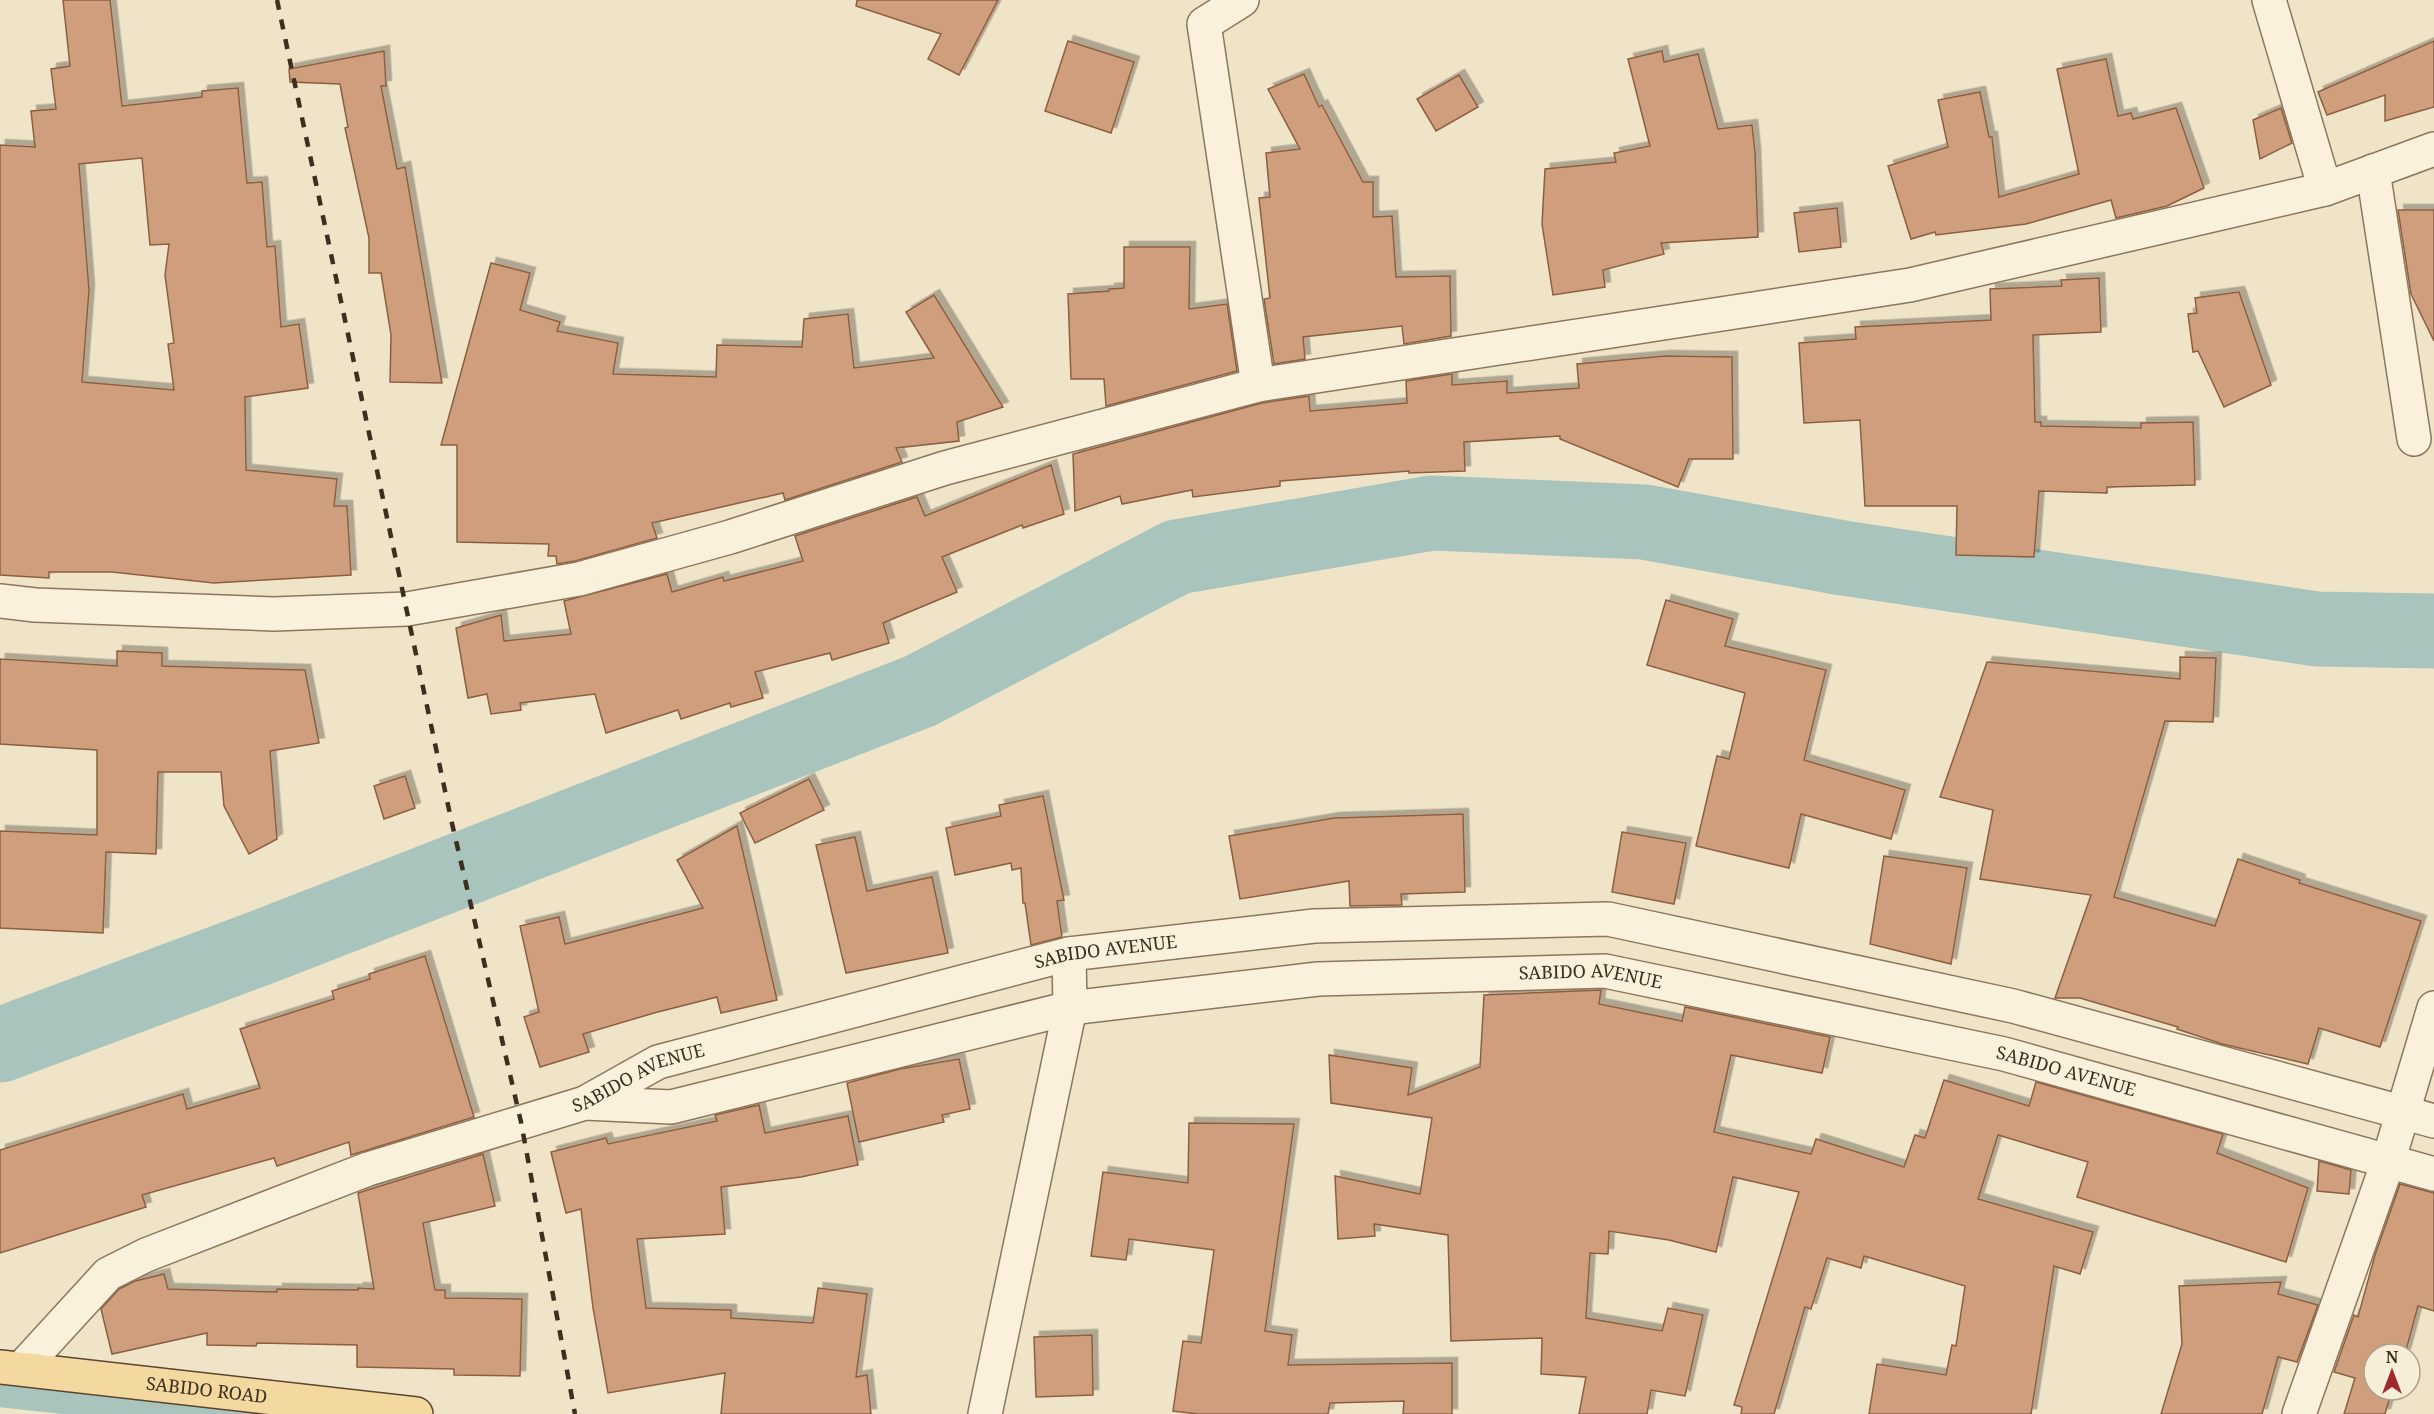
<svg xmlns="http://www.w3.org/2000/svg" width="2434" height="1414" font-family="'Noto Serif',serif">
	<defs>
		<filter id="shadow"><feDropShadow dx="5.5" dy="-5.5" stdDeviation="0" flood-color="#0004"/></filter>
	</defs>
	<rect width="100%" height="100%" fill="#f0e4c8"/>
	<g fill="none" stroke-linecap="round" stroke-linejoin="round">
		<path stroke="#a9c4bc" stroke-width="44" d="M 0,1385 L 263,1414"/>
		<path stroke="#a9c4bc" stroke-width="75" d="M 0,1045 L 260,948 L 920,691 L 1177,557 L 1432,513 L 1644,522 L 1843,558 L 2317,629 L 2434,631"/>
	</g>
	<g fill="#cf9f7d" stroke="#8d5f41" stroke-width="1.5" fill-rule="evenodd" filter="url(#shadow)">
		<path d="M 63,0 L 110,0 L 122,106 L 202,97 L 202,91 L 238,88 L 247,183 L 262,182 L 267,247 L 275,246 L 281,327 L 299,324 L 308,388 L 245,397 L 246,470 L 337,479 L 334,506 L 347,506 L 351,575 L 214,583 L 112,572 L 49,572 L 49,578 L 0,575 L 0,145 L 35,147 L 31,111 L 56,109 L 51,69 L 70,66 ZM 142,158 L 150,245 L 169,244 L 165,275 L 174,343 L 168,344 L 174,390 L 82,382 L 89,290 L 79,164 Z"/>
		<path d="M 857,0 L 998,0 L 959,75 L 928,59 L 941,34 L 856,6 Z"/>
		<path d="M 1068,41 L 1134,62 L 1111,133 L 1045,111 Z"/>
		<path d="M 2434,41 L 2434,107 L 2385,121 L 2385,95 L 2327,115 L 2318,92 Z"/>
		<path d="M 384,51 L 386,86 L 381,86 L 397,169 L 405,167 L 442,383 L 390,382 L 391,335 L 381,273 L 369,273 L 369,238 L 345,128 L 348,127 L 340,84 L 290,82 L 289,69 Z"/>
		<path d="M 1662,51 L 1664,62 L 1698,54 L 1718,129 L 1752,125 L 1755,152 L 1758,237 L 1661,243 L 1664,254 L 1603,270 L 1605,287 L 1553,295 L 1542,224 L 1545,169 L 1616,162 L 1614,153 L 1650,146 L 1628,59 Z"/>
		<path d="M 2106,59 L 2118,116 L 2131,113 L 2133,119 L 2176,108 L 2204,188 L 2167,206 L 2116,218 L 2111,200 L 2026,224 L 1936,235 L 1935,232 L 1911,239 L 1888,166 L 1948,147 L 1938,100 L 1980,92 L 1989,137 L 1992,137 L 1999,197 L 2079,174 L 2057,69 Z"/>
		<path d="M 1304,74 L 1319,107 L 1322,105 L 1363,182 L 1373,182 L 1373,217 L 1392,216 L 1396,277 L 1450,276 L 1451,336 L 1404,344 L 1402,326 L 1303,337 L 1305,359 L 1274,364 L 1264,299 L 1270,298 L 1259,198 L 1270,197 L 1266,153 L 1300,149 L 1268,89 Z"/>
		<path d="M 1459,75 L 1478,107 L 1436,131 L 1417,99 Z"/>
		<path d="M 2281,108 L 2292,143 L 2260,159 L 2253,120 Z"/>
		<path d="M 1837,208 L 1841,247 L 1799,252 L 1794,213 Z"/>
		<path d="M 2398,210 L 2434,210 L 2434,341 L 2411,294 Z"/>
		<path d="M 1124,247 L 1190,247 L 1189,309 L 1227,304 L 1237,371 L 1106,406 L 1104,379 L 1071,379 L 1068,294 L 1109,291 L 1109,289 L 1124,288 Z"/>
		<path d="M 491,263 L 530,273 L 520,310 L 560,322 L 557,331 L 618,343 L 613,374 L 716,377 L 717,345 L 802,347 L 804,319 L 848,314 L 854,368 L 934,358 L 906,312 L 934,295 L 1003,407 L 957,422 L 959,441 L 896,448 L 902,462 L 785,500 L 783,493 L 652,523 L 657,538 L 575,561 L 557,564 L 556,556 L 548,556 L 549,544 L 457,542 L 457,445 L 441,445 Z"/>
		<path d="M 2099,278 L 2101,332 L 2033,335 L 2035,422 L 2041,422 L 2041,426 L 2141,428 L 2141,423 L 2193,422 L 2195,485 L 2107,487 L 2107,493 L 2039,491 L 2034,557 L 1956,555 L 1957,506 L 1865,506 L 1860,420 L 1804,423 L 1799,343 L 1856,339 L 1855,327 L 1991,320 L 1990,289 L 2062,286 L 2061,280 Z"/>
		<path d="M 2239,292 L 2271,385 L 2224,407 L 2198,351 L 2193,352 L 2188,314 L 2197,313 L 2195,298 Z"/>
		<path d="M 1665,356 L 1732,357 L 1733,459 L 1689,459 L 1678,487 L 1560,439 L 1560,436 L 1464,442 L 1465,471 L 1409,473 L 1409,471 L 1280,481 L 1280,486 L 1193,497 L 1192,490 L 1122,504 L 1120,496 L 1075,511 L 1073,454 L 1262,403 L 1309,396 L 1310,411 L 1407,403 L 1406,381 L 1452,374 L 1452,385 L 1507,381 L 1507,393 L 1579,388 L 1577,364 Z"/>
		<path d="M 1051,465 L 1064,514 L 1023,528 L 1022,525 L 942,557 L 957,592 L 883,623 L 889,643 L 832,660 L 830,653 L 755,672 L 763,698 L 731,707 L 730,703 L 681,719 L 678,710 L 606,733 L 595,694 L 520,703 L 521,710 L 491,714 L 487,694 L 468,698 L 456,628 L 501,615 L 504,641 L 571,634 L 564,601 L 667,574 L 672,592 L 723,577 L 724,581 L 803,561 L 795,536 L 917,497 L 925,516 Z"/>
		<path d="M 1666,600 L 1733,619 L 1725,646 L 1826,670 L 1804,760 L 1905,790 L 1891,839 L 1801,814 L 1789,868 L 1696,846 L 1717,756 L 1729,759 L 1745,693 L 1647,665 Z"/>
		<path d="M 117,651 L 162,653 L 162,666 L 305,670 L 319,743 L 270,751 L 277,839 L 249,854 L 224,806 L 221,772 L 158,772 L 156,854 L 106,852 L 103,933 L 0,928 L 0,831 L 97,835 L 97,750 L 0,744 L 0,659 L 117,666 Z"/>
		<path d="M 2180,657 L 2216,658 L 2213,722 L 2165,721 L 2114,897 L 2215,926 L 2238,859 L 2300,880 L 2299,883 L 2421,921 L 2380,1047 L 2319,1028 L 2308,1064 L 2222,1044 L 2177,1029 L 2178,1027 L 2080,998 L 2055,998 L 2091,895 L 1980,879 L 1993,810 L 1940,797 L 1987,662 L 2180,679 Z"/>
		<path d="M 405,776 L 415,808 L 384,819 L 374,786 Z"/>
		<path d="M 809,779 L 824,810 L 755,843 L 740,813 Z"/>
		<path d="M 1043,796 L 1064,900 L 1057,901 L 1062,937 L 1031,945 L 1025,903 L 1023,903 L 1021,868 L 1012,870 L 1011,863 L 955,875 L 946,828 L 1001,816 L 999,805 Z"/>
		<path d="M 1463,814 L 1465,892 L 1401,894 L 1402,905 L 1350,906 L 1349,881 L 1240,899 L 1229,836 L 1334,818 Z"/>
		<path d="M 737,826 L 777,1000 L 721,1013 L 717,997 L 654,1013 L 583,1034 L 589,1052 L 540,1067 L 524,1017 L 539,1012 L 520,926 L 559,917 L 565,944 L 703,908 L 677,860 Z"/>
		<path d="M 1622,832 L 1686,843 L 1674,904 L 1612,892 Z"/>
		<path d="M 855,837 L 867,891 L 932,877 L 948,953 L 846,973 L 816,845 Z"/>
		<path d="M 1884,856 L 1967,868 L 1951,964 L 1870,944 Z"/>
		<path d="M 425,956 L 474,1117 L 351,1155 L 349,1142 L 277,1166 L 274,1158 L 142,1195 L 146,1207 L 0,1253 L 0,1150 L 183,1094 L 187,1109 L 260,1088 L 240,1029 L 334,999 L 332,991 L 370,979 L 369,974 Z"/>
		<path d="M 1601,990 L 1599,1004 L 1682,1021 L 1685,1007 L 1830,1037 L 1822,1073 L 1731,1055 L 1714,1132 L 1811,1154 L 1816,1139 L 1904,1167 L 1915,1135 L 1925,1138 L 1944,1080 L 2029,1106 L 2036,1082 L 2223,1134 L 2217,1153 L 2308,1188 L 2286,1262 L 2077,1197 L 2088,1162 L 1998,1135 L 1978,1199 L 2093,1232 L 2080,1274 L 2054,1266 L 2031,1414 L 1869,1414 L 1877,1364 L 1946,1375 L 1952,1345 L 1956,1346 L 1965,1286 L 1864,1256 L 1861,1268 L 1827,1258 L 1811,1309 L 1805,1307 L 1774,1414 L 1741,1414 L 1742,1407 L 1734,1405 L 1799,1192 L 1733,1177 L 1716,1252 L 1669,1240 L 1609,1231 L 1608,1254 L 1590,1253 L 1586,1318 L 1662,1331 L 1668,1308 L 1703,1315 L 1685,1396 L 1651,1390 L 1647,1414 L 1579,1414 L 1586,1377 L 1541,1374 L 1542,1338 L 1451,1341 L 1448,1235 L 1374,1224 L 1375,1236 L 1338,1239 L 1335,1176 L 1420,1194 L 1432,1118 L 1331,1103 L 1329,1055 L 1412,1068 L 1408,1095 L 1480,1067 L 1484,995 Z"/>
		<path d="M 959,1059 L 970,1109 L 942,1115 L 944,1122 L 859,1142 L 847,1083 L 900,1069 Z"/>
		<path d="M 759,1105 L 765,1133 L 848,1116 L 858,1165 L 801,1177 L 721,1187 L 725,1234 L 637,1239 L 646,1308 L 731,1310 L 731,1318 L 813,1323 L 818,1288 L 867,1294 L 856,1377 L 867,1375 L 871,1414 L 721,1414 L 725,1373 L 608,1393 L 593,1308 L 581,1209 L 566,1213 L 551,1152 L 606,1138 L 608,1144 L 717,1121 L 715,1115 Z"/>
		<path d="M 1189,1123 L 1294,1124 L 1265,1331 L 1292,1335 L 1288,1365 L 1452,1363 L 1452,1414 L 1403,1414 L 1404,1401 L 1330,1403 L 1328,1414 L 1198,1414 L 1173,1411 L 1183,1341 L 1201,1343 L 1214,1250 L 1129,1239 L 1126,1260 L 1091,1256 L 1103,1172 L 1188,1183 Z"/>
		<path d="M 483,1154 L 495,1206 L 423,1223 L 435,1290 L 445,1290 L 445,1298 L 522,1299 L 520,1376 L 454,1375 L 454,1369 L 357,1367 L 357,1345 L 257,1343 L 256,1346 L 207,1345 L 207,1333 L 112,1354 L 101,1309 L 119,1289 L 135,1281 L 164,1274 L 168,1289 L 277,1292 L 277,1289 L 358,1290 L 358,1288 L 374,1289 L 358,1193 Z"/>
		<path d="M 2319,1161 L 2351,1170 L 2349,1194 L 2317,1191 Z"/>
		<path d="M 2400,1184 L 2434,1193 L 2434,1311 L 2418,1306 L 2405,1354 L 2374,1354 L 2374,1390 L 2392,1390 L 2385,1414 L 2344,1414 L 2355,1378 L 2334,1372 L 2354,1315 L 2358,1317 L 2375,1255 Z"/>
		<path d="M 2281,1282 L 2278,1294 L 2318,1305 L 2297,1362 L 2278,1357 L 2262,1414 L 2161,1414 L 2182,1344 L 2179,1286 Z"/>
		<path d="M 1092,1335 L 1093,1395 L 1036,1397 L 1034,1337 Z"/>
	</g>
	<g fill="none" stroke-linecap="round" stroke-linejoin="round">
		<g stroke="#8d765c" stroke-width="36">
			<g id="minor">
				<path d="M 1242,0 L 1204,24 L 1258,385"/>
				<path d="M 2269,0 L 2325,189"/>
				<path d="M 2373,171 L 2414,439"/>
				<path d="M 0,601 L 35,605 L 274,614 L 407,609 L 579,579 L 730,537 L 945,468 L 1258,385 L 1910,285 L 2325,189 L 2434,149"/>
				<path id="s1" d="M 585,1103 L 671,1107 L 1070,1008 L 1318,979 L 1605,971 L 2004,1054 L 2434,1174"/>
				<path id="s2" d="M 22,1368 L 108,1274 L 146,1255 L 368,1169 L 585,1103 L 658,1062 L 1069,954 L 1314,926 L 1608,919 L 2013,1006 L 2434,1121"/>
				<path d="M 985,1414 L 1070,1008 L 1069,954"/>
				<path d="M 2299,1414 L 2388,1162 L 2434,1008"/>
			</g>
		</g>
		<g stroke="#5b4430" stroke-width="36">
			<g id="major">
				<path id="s3" d="M 0,1367 L 416,1414"/>
			</g>
		</g>
		<use href="#minor" stroke="#faf1dc" stroke-width="33"/>
		<use href="#major" stroke="#f3d9a0" stroke-width="33"/>
		<path stroke="#3d2e20" stroke-width="4.5" stroke-dasharray="10 10" stroke-linecap="butt" d="M 277,0 L 451,819 L 521,1122 L 575,1414"/>
	</g>
	<g text-anchor="middle" stroke-width="4.5" stroke-linejoin="round" paint-order="stroke">
		<g font-size="18" fill="#3d2e20" stroke="#f7eed8">
			<text dy="6" stroke="none"><textPath href="#s2" startOffset="1180">SABIDO AVENUE</textPath></text>
			<text dy="6" stroke="none"><textPath href="#s1" startOffset="1020">SABIDO AVENUE</textPath></text>
			<text dy="6" stroke="none"><textPath href="#s1" startOffset="1506">SABIDO AVENUE</textPath></text>
			<text dy="6" stroke="none"><textPath href="#s2" startOffset="694">SABIDO AVENUE</textPath></text>
			<text dy="6" stroke="none"><textPath href="#s3" startOffset="208">SABIDO ROAD</textPath></text>
		</g>
	</g>
	<g transform="translate(2392 1372)"><circle r="28" fill="#f7eed8" stroke="#ada18e" stroke-width="1.5"/>
	<path d="M0-4.5L10 22L0 15L-10 22Z" fill="#9e2a2b"/>
	<text y="-9" font-size="16" font-weight="bold" text-anchor="middle" fill="#3d2e20">N</text>
	</g>
</svg>
